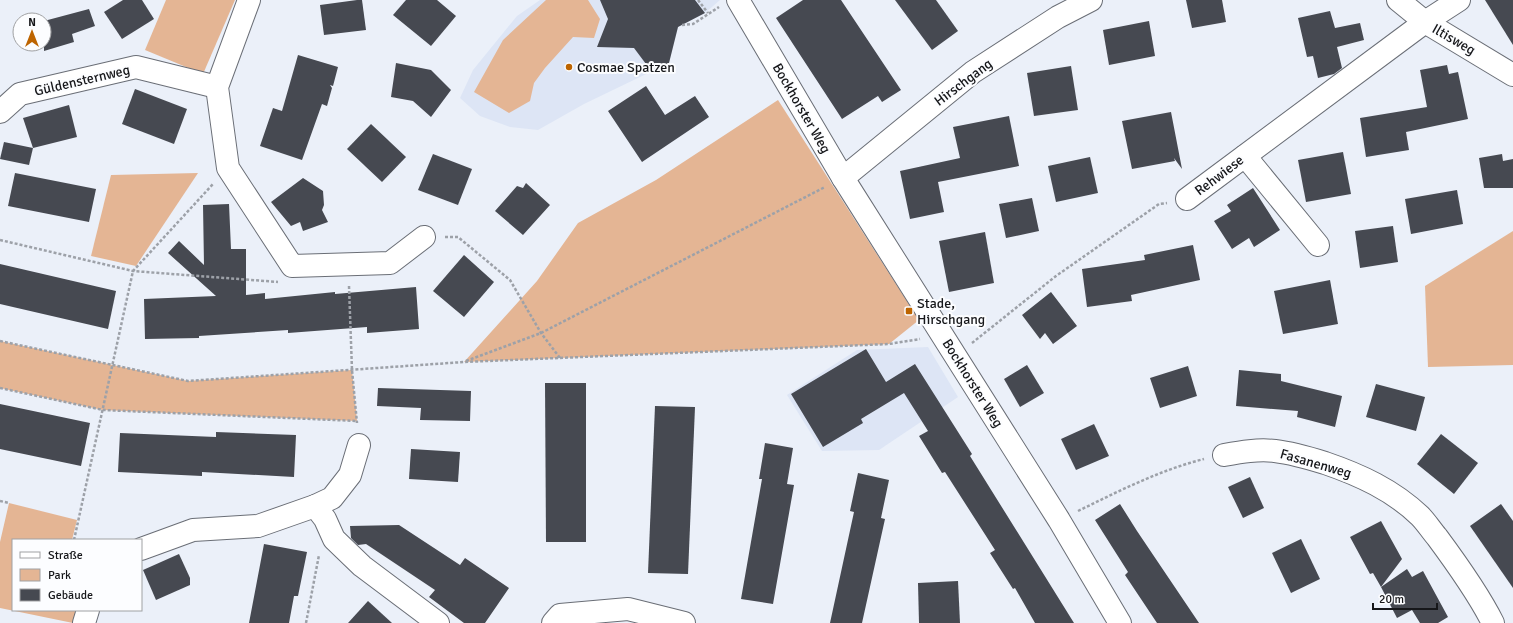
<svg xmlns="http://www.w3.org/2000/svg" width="1513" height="623" font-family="Signika,sans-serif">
	<rect width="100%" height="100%" fill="#ebf0f9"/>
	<g fill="#dde5f5">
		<path d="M 540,0 L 720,0 L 705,13 L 678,27 L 669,63 L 584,104 L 538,130 L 510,127 L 480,116 L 460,98 L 473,70 L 517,16 Z"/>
		<path d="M 928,347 L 958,397 L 879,450 L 822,451 L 787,395 L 857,350 Z"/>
	</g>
	<g fill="#e4b594">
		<path d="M 166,0 L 235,0 L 203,74 L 145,50 Z"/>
		<path d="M 546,0 L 588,0 L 600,19 L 594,38 L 573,37 L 545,68 L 534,83 L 530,101 L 509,113 L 474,92 L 503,40 Z"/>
		<path d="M 778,100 L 919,320 L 889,344 L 464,362 L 537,281 L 578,223 L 656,180 Z"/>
		<path d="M 198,173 L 136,266 L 91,256 L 111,175 Z"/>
		<path d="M 1513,231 L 1513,365 L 1428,367 L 1425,286 Z"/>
		<path d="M 0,341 L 188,381 L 352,370 L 357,421 L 103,410 L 0,388 Z"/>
		<path d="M 9,503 L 77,520 L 72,540 L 13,540 L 13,610 L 76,610 L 73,623 L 0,608 L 0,542 Z"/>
	</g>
	<g fill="#464951">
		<path d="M 123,0 L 142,0 L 154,19 L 122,39 L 104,12 Z"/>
		<path d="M 357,0 L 362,0 L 366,30 L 324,35 L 320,5 Z"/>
		<path d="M 406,0 L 437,0 L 456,16 L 431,46 L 393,15 Z"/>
		<path d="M 600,0 L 695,0 L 705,13 L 678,27 L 669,63 L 652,72 L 634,48 L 597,47 L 608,19 Z"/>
		<path d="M 803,0 L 841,0 L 901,90 L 882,102 L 878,96 L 842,119 L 776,18 Z"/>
		<path d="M 895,0 L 936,0 L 958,31 L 932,50 Z"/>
		<path d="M 1186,0 L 1222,0 L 1226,22 L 1192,28 Z"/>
		<path d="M 1485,0 L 1513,0 L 1513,45 Z"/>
		<path d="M 89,9 L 95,26 L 72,34 L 74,42 L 44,51 L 44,21 Z"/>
		<path d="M 1330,11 L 1335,28 L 1360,23 L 1364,40 L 1337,47 L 1342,68 L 1334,74 L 1318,78 L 1313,56 L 1307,57 L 1298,18 Z"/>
		<path d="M 1149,21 L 1155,56 L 1109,65 L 1103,30 Z"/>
		<path d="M 298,55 L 338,67 L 333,86 L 330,85 L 332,88 L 327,106 L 322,104 L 302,160 L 260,146 L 273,108 L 282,111 Z"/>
		<path d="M 396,63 L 431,70 L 451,90 L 431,117 L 413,101 L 391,97 Z"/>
		<path d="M 1447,65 L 1449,74 L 1458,72 L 1468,119 L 1406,132 L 1409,150 L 1366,157 L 1360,118 L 1427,107 L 1420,70 Z"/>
		<path d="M 1071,66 L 1078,110 L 1034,116 L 1027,73 Z"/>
		<path d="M 646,86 L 665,115 L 695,96 L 709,117 L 642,162 L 608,111 Z"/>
		<path d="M 135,89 L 187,109 L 174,144 L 122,124 Z"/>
		<path d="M 69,105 L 77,137 L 33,148 L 23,118 Z"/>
		<path d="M 1171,112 L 1182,169 L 1174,158 L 1175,161 L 1132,169 L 1122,121 Z"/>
		<path d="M 1009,116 L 1019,166 L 938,182 L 944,212 L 910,219 L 900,171 L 960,158 L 953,127 Z"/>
		<path d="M 371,124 L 406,157 L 382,182 L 347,149 Z"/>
		<path d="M 4,142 L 33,148 L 29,165 L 0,159 Z"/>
		<path d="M 1343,152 L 1351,194 L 1306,202 L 1298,160 Z"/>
		<path d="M 433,154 L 472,169 L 458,205 L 418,190 Z"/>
		<path d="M 1502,154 L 1503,161 L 1513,159 L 1513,188 L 1484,188 L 1479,158 Z"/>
		<path d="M 1090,157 L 1098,193 L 1056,202 L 1048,166 Z"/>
		<path d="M 15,173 L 96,189 L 89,222 L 8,206 Z"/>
		<path d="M 303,178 L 323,191 L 324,205 L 322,210 L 328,222 L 303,231 L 300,222 L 291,226 L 271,202 Z"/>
		<path d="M 526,183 L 550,205 L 523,235 L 495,211 L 517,186 L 523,188 Z"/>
		<path d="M 1253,188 L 1280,230 L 1254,247 L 1249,238 L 1232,249 L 1214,221 L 1231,211 L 1227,205 Z"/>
		<path d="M 1457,190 L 1463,224 L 1411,234 L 1405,199 Z"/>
		<path d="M 1032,198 L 1039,231 L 1006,238 L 999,204 Z"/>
		<path d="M 229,204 L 231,249 L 246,249 L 246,295 L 265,293 L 265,299 L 335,292 L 335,294 L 416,287 L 419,329 L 367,333 L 367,327 L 288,333 L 288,330 L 199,336 L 199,338 L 145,339 L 144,299 L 216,296 L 168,253 L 179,241 L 204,265 L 203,205 Z"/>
		<path d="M 1393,226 L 1398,262 L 1360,268 L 1355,231 Z"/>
		<path d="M 985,232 L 994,283 L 949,292 L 939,241 Z"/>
		<path d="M 1193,245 L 1200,280 L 1131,295 L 1132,301 L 1087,307 L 1082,269 L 1145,260 L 1144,255 Z"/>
		<path d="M 464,255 L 494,282 L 464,317 L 433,291 Z"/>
		<path d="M 0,264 L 116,291 L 108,329 L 0,304 Z"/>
		<path d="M 1330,280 L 1338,324 L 1283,334 L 1274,291 Z"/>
		<path d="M 1051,292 L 1077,326 L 1053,344 L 1045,333 L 1040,339 L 1022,315 Z"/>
		<path d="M 866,349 L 886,382 L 915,364 L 972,454 L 970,456 L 1074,623 L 1035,623 L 1015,588 L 1013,589 L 990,553 L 995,550 L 945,472 L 942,473 L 919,436 L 928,431 L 904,393 L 861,419 L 863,423 L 823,447 L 791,394 Z"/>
		<path d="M 1027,365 L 1044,393 L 1020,407 L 1004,379 Z"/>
		<path d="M 1188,366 L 1197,396 L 1160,408 L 1150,378 Z"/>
		<path d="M 1239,370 L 1281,374 L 1281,381 L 1342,396 L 1335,427 L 1297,417 L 1298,411 L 1236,406 Z"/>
		<path d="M 545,383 L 586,383 L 586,542 L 546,542 Z"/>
		<path d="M 1376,384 L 1425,397 L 1416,431 L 1366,417 Z"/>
		<path d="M 378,388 L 471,391 L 470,421 L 420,420 L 421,408 L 377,406 Z"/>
		<path d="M 0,404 L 90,423 L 81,466 L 0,449 Z"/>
		<path d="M 655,406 L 695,407 L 688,574 L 648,573 Z"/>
		<path d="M 1094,424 L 1109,456 L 1076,470 L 1061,439 Z"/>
		<path d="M 216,432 L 296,435 L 294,477 L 202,472 L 202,476 L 118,472 L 120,433 L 216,437 Z"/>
		<path d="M 1441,434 L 1478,463 L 1454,494 L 1417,464 Z"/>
		<path d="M 765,443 L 793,448 L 787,484 L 794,485 L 773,604 L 741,599 L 762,479 L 759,479 Z"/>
		<path d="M 411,449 L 460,452 L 458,482 L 409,479 Z"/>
		<path d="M 858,473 L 889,480 L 881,518 L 885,519 L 862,623 L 830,623 L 854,512 L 850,511 Z"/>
		<path d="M 1250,477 L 1264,508 L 1243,518 L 1228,487 Z"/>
		<path d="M 1120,504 L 1137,531 L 1199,623 L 1157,623 L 1125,575 L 1128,572 L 1095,520 Z"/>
		<path d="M 1501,504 L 1513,521 L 1513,588 L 1470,526 Z"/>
		<path d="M 1381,521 L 1402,559 L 1381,587 L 1373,573 L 1370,574 L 1350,537 Z"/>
		<path d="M 399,525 L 460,565 L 465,558 L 509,588 L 485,623 L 464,623 L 429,597 L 435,590 L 366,544 L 358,545 L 351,538 L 350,526 Z"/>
		<path d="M 1301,539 L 1320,579 L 1291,593 L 1272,553 Z"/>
		<path d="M 264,544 L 307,552 L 298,596 L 294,596 L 289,623 L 249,623 Z"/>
		<path d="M 179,554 L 190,578 L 190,585 L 156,600 L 143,570 Z"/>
		<path d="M 1407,569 L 1412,577 L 1423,571 L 1448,617 L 1438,623 L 1420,623 L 1412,610 L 1397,618 L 1381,587 Z"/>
		<path d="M 958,581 L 960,623 L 919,623 L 918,583 Z"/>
		<path d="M 368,601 L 392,623 L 348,623 Z"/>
	</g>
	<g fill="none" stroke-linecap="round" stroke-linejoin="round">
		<g stroke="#6a6e76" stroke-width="24">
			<g id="minor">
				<path d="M 249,0 L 217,87 L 228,168 L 292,266 L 390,263 L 424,237"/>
				<path d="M 738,0 L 843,178 L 1059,520 L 1120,623"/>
				<path d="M 1398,0 L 1425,22 L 1513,75"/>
				<path d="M 0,112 L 20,94 L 136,67 L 217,87"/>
				<path d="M 1245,156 L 1318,245"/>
				<path d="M 843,178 L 973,72 L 1058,17 L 1091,0"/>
				<path d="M 1187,199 L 1425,22 L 1459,0"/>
				<path d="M 1224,455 C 1241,452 1258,449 1275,451 C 1292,453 1309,458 1325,463 C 1360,475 1393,490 1420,516 C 1426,522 1431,530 1437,537 C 1457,564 1478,593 1493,623"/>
				<path d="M 315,506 L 325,519 L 334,539 L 362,566 L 438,623"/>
				<path d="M 141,549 L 193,530 L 258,526 L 315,506 L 332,498 L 350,475 L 359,445"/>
				<path d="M 84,623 L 88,610"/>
				<path d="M 553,623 L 560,615 L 628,609 L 684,623"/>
			</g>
		</g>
		<g stroke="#9da1a8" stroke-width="2.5" stroke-dasharray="3 2" stroke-linecap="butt">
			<path d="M 698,0 L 708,13"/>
			<path d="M 682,25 L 693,24 L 719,7"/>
			<path d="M 445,237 L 458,237 L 510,280 L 541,333 L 560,358"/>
			<path d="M 0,240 L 133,271 L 278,282"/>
			<path d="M 349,286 L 352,370 L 357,423"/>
			<path d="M 0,341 L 188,381 L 464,362 L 889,344 L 920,339"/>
			<path d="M 972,343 L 1056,276 L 1159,204 L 1167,203"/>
			<path d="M 466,361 L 541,333 L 825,187"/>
			<path d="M 0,388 L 103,410 L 357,421"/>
			<path d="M 0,501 L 9,503"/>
			<path d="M 1078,511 C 1119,491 1160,470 1204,459"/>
			<path d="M 74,540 L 133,271 L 213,184"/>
			<path d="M 306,623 L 319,555"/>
		</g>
		<use href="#minor" stroke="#fff" stroke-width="22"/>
	</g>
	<g fill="#bd6400" stroke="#fcfdff" stroke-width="1.5">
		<circle cx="569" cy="67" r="4"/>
		<rect x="905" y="307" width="8" height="8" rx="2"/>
	</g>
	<g text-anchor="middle" stroke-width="4" stroke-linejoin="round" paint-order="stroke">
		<g font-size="14" fill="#16171a" stroke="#fcfdff">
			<text transform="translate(1454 39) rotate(30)" y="5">Iltisweg</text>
			<text transform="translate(82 80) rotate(-13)" y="5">Güldensternweg</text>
			<text transform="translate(963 82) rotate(-37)" y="5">Hirschgang</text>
			<text transform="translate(802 108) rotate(60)" y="5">Bockhorster Weg</text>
			<text transform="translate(1219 175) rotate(-37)" y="5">Rehwiese</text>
			<text transform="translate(973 383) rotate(58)" y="5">Bockhorster Weg</text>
			<text transform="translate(1316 463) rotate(16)" y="5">Fasanenweg</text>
		</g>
		<g font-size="14" fill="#16171a" stroke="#fcfdff" text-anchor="start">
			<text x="577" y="72">Cosmae Spatzen</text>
			<text x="917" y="308">Stade,<tspan x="917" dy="16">Hirschgang</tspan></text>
		</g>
	</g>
	<rect x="12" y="539" width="130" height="72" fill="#fcfdff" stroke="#a0a1a3"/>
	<rect x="20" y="552" width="20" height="6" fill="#ffffff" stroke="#a0a1a3"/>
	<text x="48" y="559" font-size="12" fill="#16171a">Straße</text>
	<rect x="20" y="569" width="20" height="12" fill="#e4b594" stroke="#a0a1a3"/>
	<text x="48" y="579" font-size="12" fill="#16171a">Park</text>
	<rect x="20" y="589" width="20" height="12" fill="#464951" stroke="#a0a1a3"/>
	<text x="48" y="599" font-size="12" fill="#16171a">Gebäude</text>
	<g transform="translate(32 32)"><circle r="19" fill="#fcfdff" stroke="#a0a1a3"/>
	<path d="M0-3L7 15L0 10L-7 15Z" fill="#bd6400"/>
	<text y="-6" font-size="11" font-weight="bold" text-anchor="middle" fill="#16171a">N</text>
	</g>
	<path d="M1373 603v6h64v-6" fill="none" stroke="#16171a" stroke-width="2"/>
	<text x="1379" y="603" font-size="12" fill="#16171a" stroke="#fcfdff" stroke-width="3" paint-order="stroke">20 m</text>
</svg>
